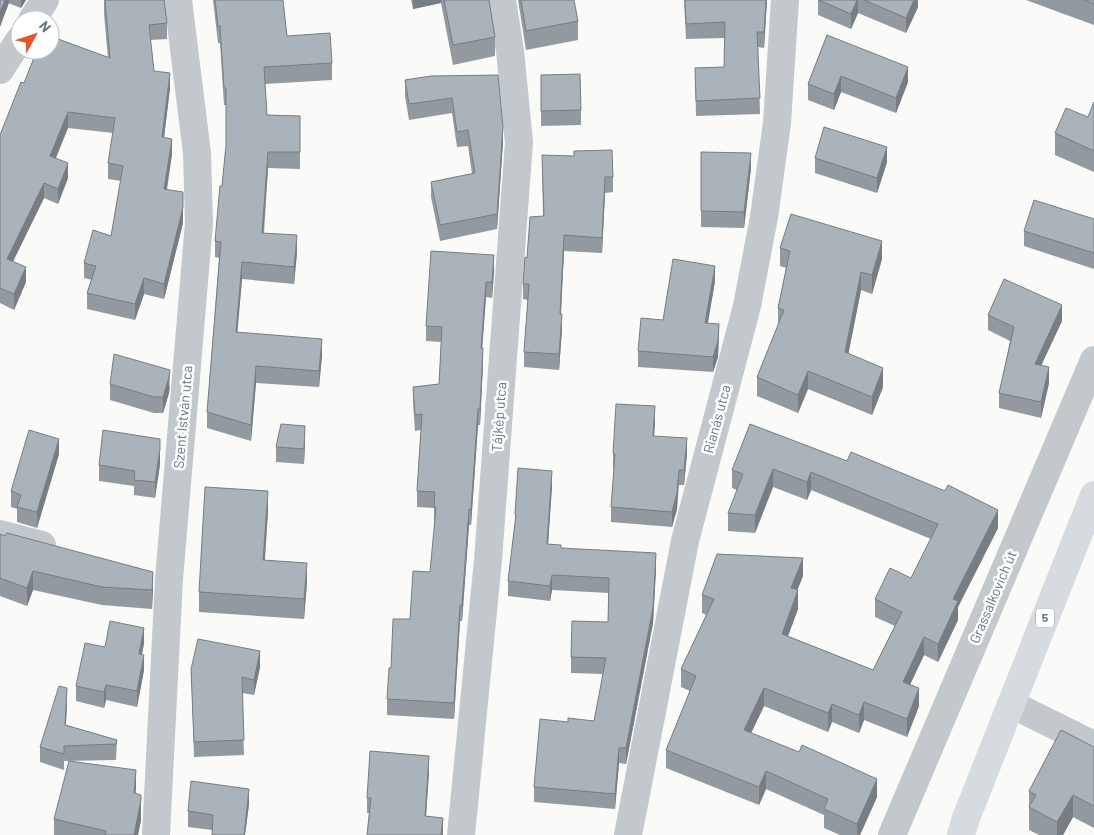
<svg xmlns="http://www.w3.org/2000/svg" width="1094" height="835" font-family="Barlow,sans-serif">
	<rect width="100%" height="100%" fill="#fafaf8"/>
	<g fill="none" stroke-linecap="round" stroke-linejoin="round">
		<g stroke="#c3c8cc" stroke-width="28">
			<path d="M 32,20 L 45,0"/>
			<path d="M 0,70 L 20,39"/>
			<path d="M 0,534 L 42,545"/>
			<path d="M 1011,704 L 1094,745"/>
			<path d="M 156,835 L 169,579 L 199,223 L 197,153 L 178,0"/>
			<path d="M 628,835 L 685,541 L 747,306 L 764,217 L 777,123 L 785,0"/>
		</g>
		<g stroke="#c3c8cc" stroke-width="28">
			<path d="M 461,835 L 488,560 L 519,142 L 510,51 L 502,0"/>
			<path d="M 892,835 L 1094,360"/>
		</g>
		<path stroke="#d6dbdf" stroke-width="28" d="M 961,835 L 966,818 L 1094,495"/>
	</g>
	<g fill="#929a9f">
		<path d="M 0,0 L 26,0 L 21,8 Z"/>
		<path d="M 104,0 L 167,23 L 167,39 L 150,40 L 154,71 L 170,88 L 164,138 L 172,154 L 167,190 L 183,223 L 164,299 L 144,294 L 135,320 L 87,309 L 87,293 L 92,280 L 84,278 L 84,263 L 111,236 L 121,181 L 108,179 L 108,163 L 113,133 L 68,128 L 56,158 L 68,178 L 58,204 L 44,198 L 13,261 L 26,282 L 14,310 L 0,303 L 0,135 L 24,83 L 108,58 L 104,14 Z"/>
		<path d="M 213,0 L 283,0 L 287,36 L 332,63 L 332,80 L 265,84 L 267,115 L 300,116 L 300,169 L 268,168 L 264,233 L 297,252 L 294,284 L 242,279 L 237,332 L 322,355 L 319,387 L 256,383 L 251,441 L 207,428 L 207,412 L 219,258 L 215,257 L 215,241 L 222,186 L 226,145 L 226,105 L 224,105 L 220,43 L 218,43 Z"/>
		<path d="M 411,0 L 489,0 L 495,37 L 495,56 L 453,65 L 441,3 L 413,9 Z"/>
		<path d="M 518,0 L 574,0 L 578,21 L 578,40 L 526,50 Z"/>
		<path d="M 684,0 L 767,0 L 764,48 L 758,47 L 760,114 L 696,116 L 695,68 L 724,67 L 725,38 L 686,39 Z"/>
		<path d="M 818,0 L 918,0 L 918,7 L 906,33 L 858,13 L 851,29 L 818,15 Z"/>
		<path d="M 1026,0 L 1094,0 L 1094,25 Z"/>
		<path d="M 827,35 L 908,82 L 896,113 L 841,92 L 834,110 L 808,100 L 808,84 Z"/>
		<path d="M 541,75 L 581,110 L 581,125 L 541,126 Z"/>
		<path d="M 431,76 L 503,142 L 497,229 L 440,241 L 431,197 L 431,182 L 472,174 L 468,146 L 457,147 L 452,113 L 409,120 L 405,96 L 405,80 Z"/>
		<path d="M 1094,102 L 1094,172 L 1055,155 L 1055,133 L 1088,117 Z"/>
		<path d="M 701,152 L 751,168 L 744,228 L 701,227 Z"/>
		<path d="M 542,155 L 613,177 L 613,192 L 605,193 L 602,253 L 564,251 L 561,314 L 562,329 L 559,370 L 524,367 L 524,352 L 528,300 L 523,299 L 523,284 L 527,258 L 543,216 Z"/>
		<path d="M 815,158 L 887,162 L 877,193 L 815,173 Z"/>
		<path d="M 1094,219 L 1094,269 L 1024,246 L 1024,231 Z"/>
		<path d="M 780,248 L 882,259 L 872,294 L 861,290 L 848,354 L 883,387 L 872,415 L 808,389 L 798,413 L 757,396 L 757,377 L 778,326 L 778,308 L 786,268 L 780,266 Z"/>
		<path d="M 494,271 L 492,298 L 486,297 L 482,348 L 483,363 L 480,425 L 478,425 L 471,525 L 469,525 L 462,621 L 460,621 L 454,719 L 387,715 L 387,699 L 391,668 L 430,572 L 435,522 L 434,522 L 434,508 L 417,507 L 417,491 L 421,430 L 415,431 L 413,402 L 413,387 L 439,384 L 441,342 L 426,341 L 426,326 Z"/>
		<path d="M 715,281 L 708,323 L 719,339 L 718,357 L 713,372 L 638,367 L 638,351 L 663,320 Z"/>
		<path d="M 988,315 L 1062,321 L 1041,365 L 1049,383 L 1041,418 L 999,408 L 999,393 L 1010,341 L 988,330 Z"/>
		<path d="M 110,384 L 170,386 L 169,393 L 163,413 L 154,413 L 110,400 Z"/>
		<path d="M 655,422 L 654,436 L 687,453 L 684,485 L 679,485 L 677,509 L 672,527 L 611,522 L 611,507 L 614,469 L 613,469 L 613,453 Z"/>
		<path d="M 750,424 L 998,528 L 958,607 L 958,620 L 938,662 L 924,655 L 910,684 L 919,706 L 907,737 L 864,720 L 859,733 L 832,722 L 828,732 L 764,706 L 751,733 L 877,797 L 860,835 L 840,835 L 824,828 L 824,815 L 766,789 L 759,805 L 666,768 L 666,750 L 690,691 L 681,687 L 681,669 L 706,615 L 702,613 L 702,595 L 803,576 L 797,590 L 798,609 L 788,636 L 873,670 L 895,626 L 875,617 L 875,599 L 911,578 L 931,539 L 811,490 L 807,500 L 773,487 L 755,533 L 728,531 L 728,513 L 737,490 L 732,488 L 732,470 Z"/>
		<path d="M 305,441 L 304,464 L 276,462 L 276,447 Z"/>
		<path d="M 59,454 L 37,528 L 17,522 L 17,509 L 11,507 L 11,491 Z"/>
		<path d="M 160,464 L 155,498 L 134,495 L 134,486 L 99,481 L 99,465 Z"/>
		<path d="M 552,486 L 548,544 L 561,548 L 656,569 L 653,623 L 626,764 L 619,763 L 615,809 L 534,802 L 534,787 L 568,722 L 594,721 L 603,674 L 571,673 L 571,657 L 608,622 L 609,593 L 552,590 L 550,601 L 508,596 L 508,581 L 515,524 L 515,514 Z"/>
		<path d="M 268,511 L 265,560 L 307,582 L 304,619 L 199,612 L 199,592 Z"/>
		<path d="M 0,534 L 5,536 L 153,572 L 152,609 L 102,605 L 33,590 L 27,606 L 0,596 Z"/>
		<path d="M 144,643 L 142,654 L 144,670 L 137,707 L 106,700 L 104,708 L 76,701 L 76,686 L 105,647 Z"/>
		<path d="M 260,667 L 254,695 L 242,693 L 244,755 L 194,757 L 191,669 Z"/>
		<path d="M 67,703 L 66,725 L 117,740 L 116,760 L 64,761 L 64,770 L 40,762 L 40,747 Z"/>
		<path d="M 1094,747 L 1094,828 L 1073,817 L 1063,835 L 1039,835 L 1029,830 L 1029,791 Z"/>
		<path d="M 429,771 L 426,816 L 443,818 L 443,835 L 367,835 L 369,813 L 367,813 L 367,798 Z"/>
		<path d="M 136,793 L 141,820 L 138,835 L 54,835 L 54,819 Z"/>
		<path d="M 249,804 L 245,835 L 212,835 L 212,830 L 188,827 L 188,811 Z"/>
	</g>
	<g fill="#777d82">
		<path d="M 5,0 L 9,0 L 9,3 L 0,27 L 0,12 Z"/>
		<path d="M 21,0 L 26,0 L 21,8 Z"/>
		<path d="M 413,0 L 441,0 L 441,3 L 413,9 Z"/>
		<path d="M 766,0 L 767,0 L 764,48 L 764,32 Z"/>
		<path d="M 857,0 L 858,0 L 858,13 L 851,29 L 851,14 Z"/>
		<path d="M 914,0 L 918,0 L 918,7 L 906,33 L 906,18 Z"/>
		<path d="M 908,67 L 908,82 L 896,113 L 896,98 Z"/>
		<path d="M 170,73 L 170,88 L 162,153 L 162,137 Z"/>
		<path d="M 841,76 L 841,92 L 834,110 L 834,94 Z"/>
		<path d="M 68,112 L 68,128 L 50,171 L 50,156 Z"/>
		<path d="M 503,127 L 503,142 L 497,229 L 497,214 Z"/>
		<path d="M 172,139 L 172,154 L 164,205 L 164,189 Z"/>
		<path d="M 887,147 L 887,162 L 877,193 L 877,178 Z"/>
		<path d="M 268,152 L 268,168 L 262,249 L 262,233 Z"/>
		<path d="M 751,153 L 751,168 L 744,228 L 744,212 Z"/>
		<path d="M 68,163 L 68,178 L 58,204 L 58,189 Z"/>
		<path d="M 605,177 L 605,193 L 602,253 L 602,238 Z"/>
		<path d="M 44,183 L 44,198 L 7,274 L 7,259 Z"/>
		<path d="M 183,207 L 183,223 L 164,299 L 164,284 Z"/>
		<path d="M 297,235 L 297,252 L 294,284 L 294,267 Z"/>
		<path d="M 564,235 L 564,251 L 560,329 L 560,314 Z"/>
		<path d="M 882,241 L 882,259 L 872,294 L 872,275 Z"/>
		<path d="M 494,255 L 494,271 L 492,298 L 492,282 Z"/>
		<path d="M 242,262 L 242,279 L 236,349 L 236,332 Z"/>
		<path d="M 715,266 L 715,281 L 705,338 L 705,323 Z"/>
		<path d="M 26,267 L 26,282 L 14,310 L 14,294 Z"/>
		<path d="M 861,272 L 861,290 L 845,371 L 845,352 Z"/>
		<path d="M 144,278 L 144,294 L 135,320 L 135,304 Z"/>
		<path d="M 486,282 L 486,297 L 481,363 L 481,348 Z"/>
		<path d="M 1062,305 L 1062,321 L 1035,379 L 1035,364 Z"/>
		<path d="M 562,314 L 562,329 L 559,370 L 559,354 Z"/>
		<path d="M 719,324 L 718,357 L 713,372 L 713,357 Z"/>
		<path d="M 322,339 L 322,355 L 319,387 L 319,371 Z"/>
		<path d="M 483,348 L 483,363 L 480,425 L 480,409 Z"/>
		<path d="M 256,366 L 256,383 L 251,441 L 251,425 Z"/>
		<path d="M 1049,367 L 1049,383 L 1041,418 L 1041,402 Z"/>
		<path d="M 883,368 L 883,387 L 872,415 L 872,397 Z"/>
		<path d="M 170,370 L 169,393 L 163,413 L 163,397 Z"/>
		<path d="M 808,371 L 808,389 L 798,413 L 798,395 Z"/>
		<path d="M 655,406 L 655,422 L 653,451 L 653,436 Z"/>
		<path d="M 478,409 L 478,425 L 471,525 L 471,510 Z"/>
		<path d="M 305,426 L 305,441 L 304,464 L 304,449 Z"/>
		<path d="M 687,438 L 687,453 L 684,485 L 684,470 Z"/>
		<path d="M 59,439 L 59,454 L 37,528 L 37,512 Z"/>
		<path d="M 160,449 L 160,464 L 155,498 L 155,482 Z"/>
		<path d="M 773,469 L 773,487 L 755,533 L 755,515 Z"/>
		<path d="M 679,470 L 677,509 L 672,527 L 672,512 Z"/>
		<path d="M 552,471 L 552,486 L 547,559 L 547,544 Z"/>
		<path d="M 811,472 L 811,490 L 807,500 L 807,482 Z"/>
		<path d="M 268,491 L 268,511 L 263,580 L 263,560 Z"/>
		<path d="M 469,509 L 469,525 L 462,621 L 462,605 Z"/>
		<path d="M 998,510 L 998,528 L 958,607 L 958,620 L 938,662 L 938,644 L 953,599 Z"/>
		<path d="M 656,553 L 656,569 L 653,623 L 626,764 L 626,748 Z"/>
		<path d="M 803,558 L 803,576 L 791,606 L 791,588 Z"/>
		<path d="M 307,563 L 307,582 L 304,619 L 304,599 Z"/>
		<path d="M 33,571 L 33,590 L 27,606 L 27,588 Z"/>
		<path d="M 153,572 L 153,591 L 152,609 L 152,590 Z"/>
		<path d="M 552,575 L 552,590 L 550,601 L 550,586 Z"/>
		<path d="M 798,590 L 798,609 L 782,652 L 782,634 Z"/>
		<path d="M 460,605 L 460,621 L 454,719 L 454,703 Z"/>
		<path d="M 144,628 L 144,643 L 139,669 L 139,654 Z"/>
		<path d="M 924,637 L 924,655 L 903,700 L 903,682 Z"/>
		<path d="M 260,651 L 260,667 L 254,695 L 254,680 Z"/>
		<path d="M 144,655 L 144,670 L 137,707 L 137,691 Z"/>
		<path d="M 106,685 L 106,700 L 104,708 L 104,692 Z"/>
		<path d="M 67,688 L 67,703 L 65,740 L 65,725 Z"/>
		<path d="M 764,688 L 764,706 L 744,748 L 744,730 Z"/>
		<path d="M 919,688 L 919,706 L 907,737 L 907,719 Z"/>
		<path d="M 864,702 L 864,720 L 859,733 L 859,715 Z"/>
		<path d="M 832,704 L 832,722 L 828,732 L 828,713 Z"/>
		<path d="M 619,748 L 619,763 L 615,809 L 615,794 Z"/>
		<path d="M 429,756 L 429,771 L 425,831 L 425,816 Z"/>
		<path d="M 136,770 L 136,789 L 134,812 L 134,793 Z"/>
		<path d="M 766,771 L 766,789 L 759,805 L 759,787 Z"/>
		<path d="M 877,779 L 877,797 L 860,835 L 857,835 L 857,824 Z"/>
		<path d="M 249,789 L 249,804 L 245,835 L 244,835 Z"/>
		<path d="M 141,795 L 141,820 L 138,835 L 134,835 Z"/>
		<path d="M 1073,795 L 1073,817 L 1063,835 L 1057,835 L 1057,822 Z"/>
		<path d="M 443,818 L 443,835 L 441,835 Z"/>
	</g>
	<g fill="#aab3b9" stroke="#777d82">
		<path d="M 0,0 L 5,0 L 0,12 Z"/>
		<path d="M 105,0 L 164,0 L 167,23 L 149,25 L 154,71 L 170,73 L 162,137 L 172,139 L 164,189 L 183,192 L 183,207 L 164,284 L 144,278 L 135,304 L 87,293 L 96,266 L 84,263 L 93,230 L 111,236 L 123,166 L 108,163 L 115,118 L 68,112 L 50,156 L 68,163 L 58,189 L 44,183 L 7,259 L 26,267 L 14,294 L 0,288 L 0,135 L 21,82 L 24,83 L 37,50 L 50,50 L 50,36 L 110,58 Z"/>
		<path d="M 215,0 L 283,0 L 287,36 L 330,33 L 332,63 L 264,67 L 267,115 L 300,116 L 300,152 L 268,152 L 262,233 L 297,235 L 294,267 L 242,262 L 236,332 L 322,339 L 319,371 L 256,366 L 251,425 L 207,412 L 221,242 L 215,241 L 220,186 L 222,186 L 226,145 L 226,88 L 224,88 L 220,26 L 218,26 Z"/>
		<path d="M 444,0 L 489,0 L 495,37 L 453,45 Z"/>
		<path d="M 521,0 L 574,0 L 578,21 L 526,31 Z"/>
		<path d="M 685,0 L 766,0 L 764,32 L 757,32 L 760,98 L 696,101 L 695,68 L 724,67 L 725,22 L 686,24 Z"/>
		<path d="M 819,0 L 857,0 L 851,14 Z"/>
		<path d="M 864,0 L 914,0 L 906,18 Z"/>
		<path d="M 1084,0 L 1094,0 L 1094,4 Z"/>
		<path d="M 827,35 L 908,67 L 896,98 L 841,76 L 834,94 L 808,84 Z"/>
		<path d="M 580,74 L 581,110 L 541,111 L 541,75 Z"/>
		<path d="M 498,75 L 503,127 L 497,214 L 440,225 L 431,182 L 475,173 L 468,130 L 457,132 L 452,98 L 409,104 L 405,80 L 431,76 Z"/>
		<path d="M 1094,102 L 1094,151 L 1055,133 L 1066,108 L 1088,117 Z"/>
		<path d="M 824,127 L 887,147 L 877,178 L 815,158 Z"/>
		<path d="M 612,150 L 613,177 L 605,177 L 602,238 L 564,235 L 560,314 L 562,314 L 559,354 L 524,352 L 529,284 L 523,284 L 525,257 L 527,258 L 530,217 L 544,216 L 542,155 L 574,156 L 574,151 Z"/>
		<path d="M 701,152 L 751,153 L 744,212 L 701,211 Z"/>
		<path d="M 1034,200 L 1094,219 L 1094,253 L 1024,231 Z"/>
		<path d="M 791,214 L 882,241 L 872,275 L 861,272 L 845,352 L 883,368 L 872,397 L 808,371 L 798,395 L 757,377 L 784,310 L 778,308 L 790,251 L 780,248 Z"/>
		<path d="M 431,251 L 494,255 L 492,282 L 486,282 L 481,348 L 483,348 L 480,409 L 478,409 L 471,510 L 469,509 L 462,605 L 460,605 L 454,703 L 387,699 L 389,668 L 391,668 L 393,619 L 410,619 L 413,571 L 430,572 L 436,507 L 434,507 L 435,492 L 417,491 L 422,414 L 415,415 L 413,387 L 439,384 L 442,327 L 426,326 Z"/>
		<path d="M 673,259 L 715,266 L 705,323 L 719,324 L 718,341 L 713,357 L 638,351 L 641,318 L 663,320 Z"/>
		<path d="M 1004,279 L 1062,305 L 1035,364 L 1049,367 L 1041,402 L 999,393 L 1014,327 L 988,315 Z"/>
		<path d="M 114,354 L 170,370 L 169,377 L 163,397 L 154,397 L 110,384 Z"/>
		<path d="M 616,404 L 655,406 L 653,436 L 687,438 L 684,470 L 679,470 L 677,493 L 672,512 L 611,507 L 615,454 L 613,453 Z"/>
		<path d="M 281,424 L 305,426 L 304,449 L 276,447 Z"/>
		<path d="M 750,424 L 847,461 L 851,452 L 945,491 L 948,485 L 998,510 L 953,599 L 958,601 L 938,644 L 924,637 L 903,682 L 919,688 L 907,719 L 864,702 L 859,715 L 832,704 L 828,713 L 764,688 L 744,730 L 799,752 L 802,745 L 877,779 L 857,824 L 824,809 L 828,799 L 766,771 L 759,787 L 666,750 L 696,676 L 681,669 L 714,599 L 702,595 L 717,554 L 803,558 L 791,588 L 798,590 L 782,634 L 873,670 L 902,612 L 875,599 L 890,568 L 911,578 L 938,524 L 811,472 L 807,482 L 773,469 L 755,515 L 728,513 L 743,474 L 732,470 Z"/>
		<path d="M 29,430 L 59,439 L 37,512 L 17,507 L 21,495 L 11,491 Z"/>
		<path d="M 103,430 L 160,439 L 160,449 L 155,482 L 134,480 L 135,471 L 99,465 Z"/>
		<path d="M 518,468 L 552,471 L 547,544 L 561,545 L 561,548 L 656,553 L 653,608 L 626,748 L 619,748 L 615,794 L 534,787 L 540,719 L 568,722 L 568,718 L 594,721 L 606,658 L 571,657 L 572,621 L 608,622 L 609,578 L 552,575 L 550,586 L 508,581 L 516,514 L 515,514 Z"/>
		<path d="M 205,487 L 268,491 L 263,560 L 307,563 L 304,599 L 199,592 Z"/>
		<path d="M 7,533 L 153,572 L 152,590 L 102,587 L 33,571 L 27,588 L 0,578 L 0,534 L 5,536 Z"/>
		<path d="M 110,621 L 144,628 L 139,654 L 144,655 L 137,691 L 106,685 L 104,692 L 76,686 L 85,643 L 105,647 Z"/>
		<path d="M 198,639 L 260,651 L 254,680 L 242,677 L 244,740 L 194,742 L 191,669 Z"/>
		<path d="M 59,686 L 67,688 L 65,725 L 117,740 L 116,744 L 64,746 L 64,754 L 40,747 Z"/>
		<path d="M 1061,730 L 1094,747 L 1094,806 L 1073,795 L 1057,822 L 1029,807 L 1036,795 L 1029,791 Z"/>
		<path d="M 370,751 L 429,756 L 425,816 L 443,818 L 441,835 L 367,835 L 371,798 L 367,798 Z"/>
		<path d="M 69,761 L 136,770 L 134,793 L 141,795 L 141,800 L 134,835 L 105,835 L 106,831 L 54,819 Z"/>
		<path d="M 191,781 L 249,789 L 244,835 L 212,835 L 213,815 L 188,811 Z"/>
	</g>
	<g text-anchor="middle" stroke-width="5" stroke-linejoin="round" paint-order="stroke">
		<rect fill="#fff" stroke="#939fa8" stroke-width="1" x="1036" y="608.5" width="18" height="19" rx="4"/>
		<g font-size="12" font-weight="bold" fill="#657683">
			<text x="1045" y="622">5</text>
		</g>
		<g font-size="14" fill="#657683" stroke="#fff">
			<text transform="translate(183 417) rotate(-85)" y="5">Szent István utca</text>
			<text transform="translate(499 417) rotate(-86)" y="5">Tájkép utca</text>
			<text transform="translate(717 419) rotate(-75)" y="5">Rianás utca</text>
			<text transform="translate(993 597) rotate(-67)" y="5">Grassalkovich út</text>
		</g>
	</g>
	<g transform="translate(35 35) rotate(50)"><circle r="24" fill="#ffffff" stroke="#c1c8cd"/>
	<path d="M0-4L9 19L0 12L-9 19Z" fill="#e4572e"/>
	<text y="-8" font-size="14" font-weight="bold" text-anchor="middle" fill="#657683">N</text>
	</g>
</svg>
